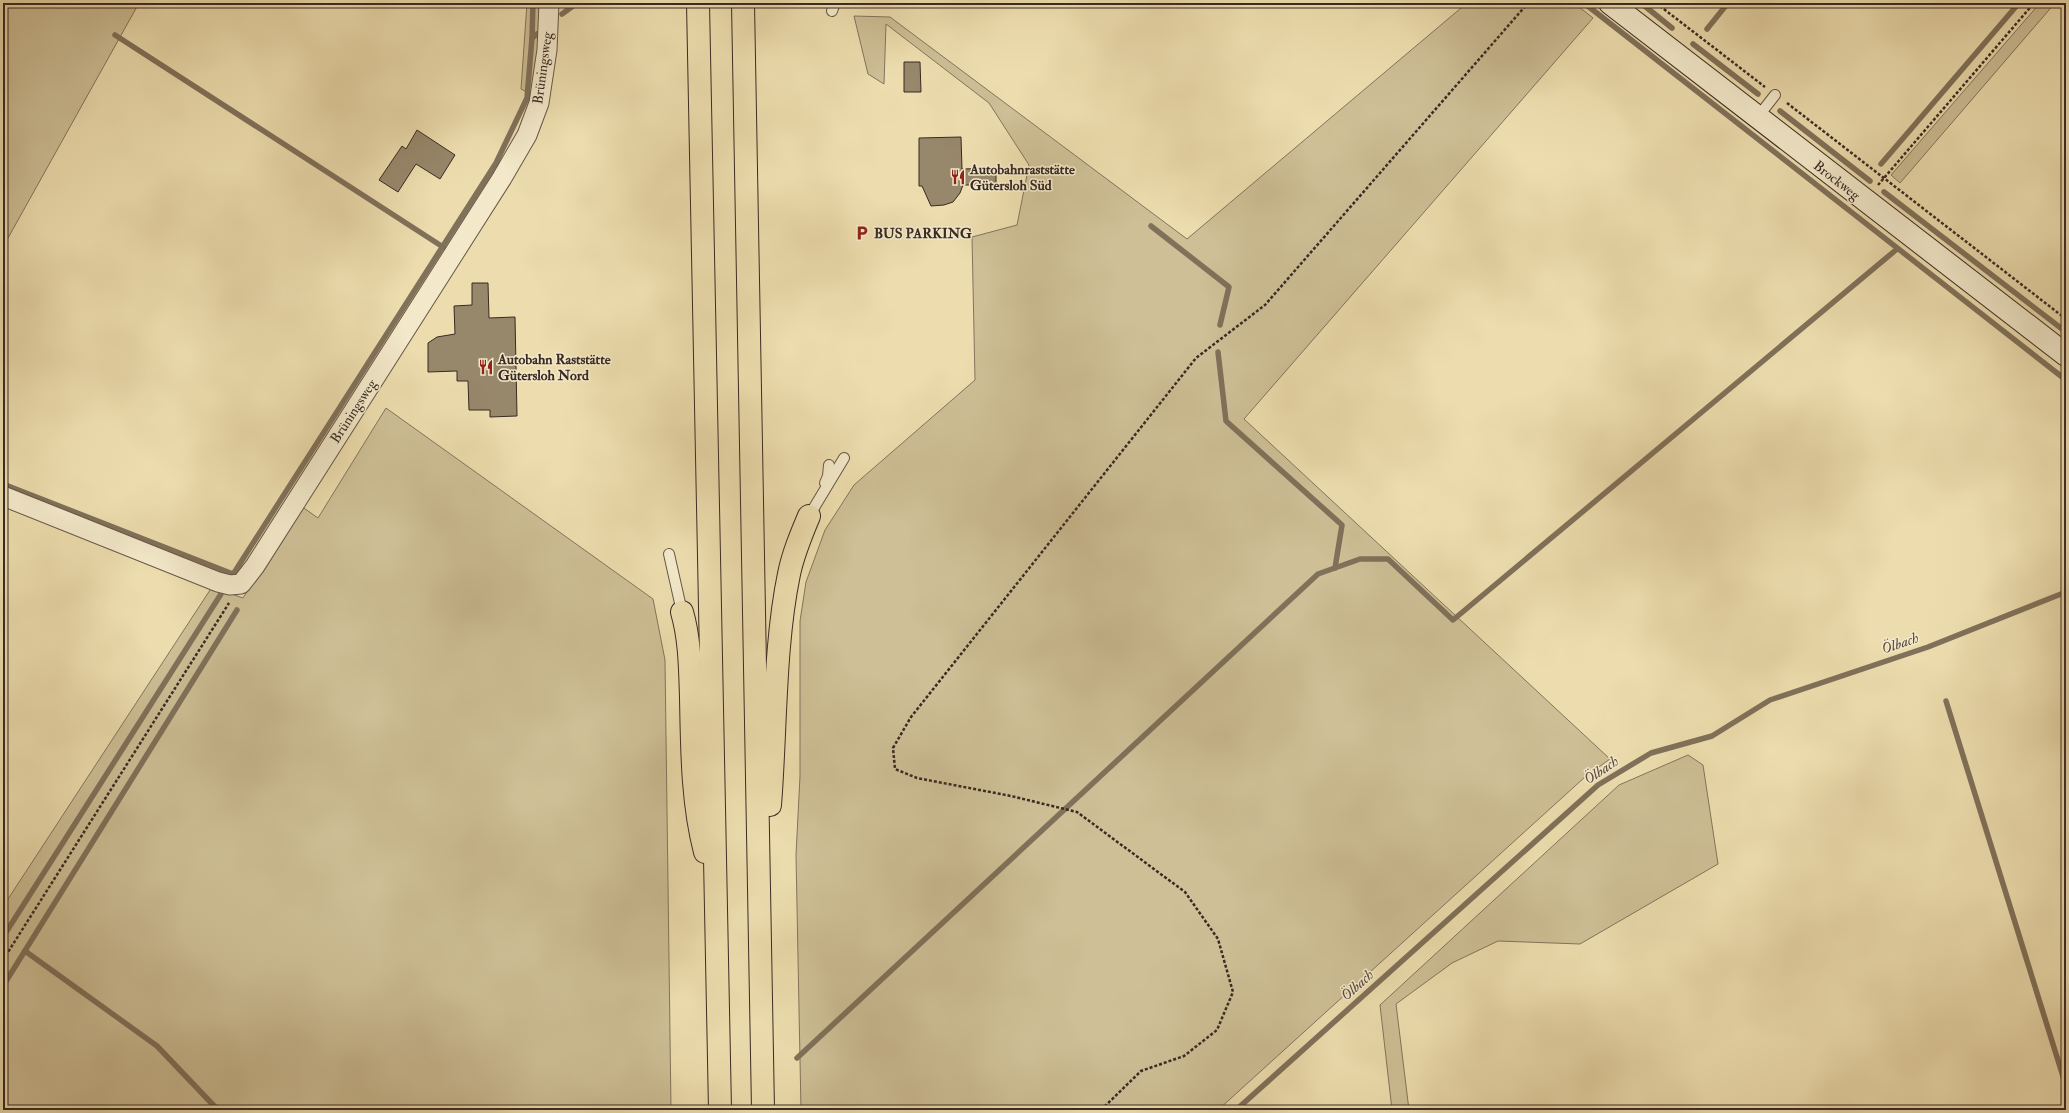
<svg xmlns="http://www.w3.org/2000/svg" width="2069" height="1113" font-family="'IM FELL Double Pica',serif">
	<rect width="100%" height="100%" fill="#edddae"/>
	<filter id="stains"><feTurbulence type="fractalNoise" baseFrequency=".005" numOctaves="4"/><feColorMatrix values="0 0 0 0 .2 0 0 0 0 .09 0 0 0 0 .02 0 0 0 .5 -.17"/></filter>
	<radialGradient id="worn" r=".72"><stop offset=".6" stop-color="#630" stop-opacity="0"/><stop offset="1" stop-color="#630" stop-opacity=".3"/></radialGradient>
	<g fill="#cebf96" stroke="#84745c">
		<path d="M 3,3 L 139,3 L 3,247 Z"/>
		<path d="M 527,3 L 544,3 L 534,96 L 521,89 Z"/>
		<path d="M 1467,3 L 1574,3 L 1593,18 L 1244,419 L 1610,759 L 1585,777 L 1218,1110 L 801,1110 L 796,855 L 800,776 L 800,621 L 806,582 L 825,530 L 854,485 L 975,380 L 972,237 L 1017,225 L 1029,165 L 989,103 L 886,24 L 884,84 L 868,74 L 854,16 L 890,17 L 1187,239 Z"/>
		<path d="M 2040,3 L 2055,3 L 1900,183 L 1891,175 Z"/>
		<path d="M 386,408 L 653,599 L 665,660 L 671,1110 L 3,1110 L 3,900 L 8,899 L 212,587 L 243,598 L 301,506 L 318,518 Z"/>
		<path d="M 1688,755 L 1703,765 L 1718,864 L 1580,944 L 1498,941 L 1452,963 L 1396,1004 L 1409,1110 L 1392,1110 L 1380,1005 L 1619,785 Z"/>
	</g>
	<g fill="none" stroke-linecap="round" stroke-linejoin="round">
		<g stroke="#80715a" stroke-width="5.5">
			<path d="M 1584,3 L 2066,380"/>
			<path d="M 1641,3 L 1672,28"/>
			<path d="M 3,7 L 5,3"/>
			<path d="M 562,14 L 577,3"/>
			<path d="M 1707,29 L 1728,3"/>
			<path d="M 115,35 L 443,247"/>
			<path d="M 532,38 L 533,3"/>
			<path d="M 1693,44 L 1758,94"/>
			<path d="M 1780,111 L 1870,181"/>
			<path d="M 1881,164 L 2019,3"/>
			<path d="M 1884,192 L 2066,332"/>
			<path d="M 1151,226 L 1229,287 L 1220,325"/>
			<path d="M 1218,352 L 1226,421 L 1342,525 L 1335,568"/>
			<path d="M 3,484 L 233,574"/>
			<path d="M 232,576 L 496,163 L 527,98 L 532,38 L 537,34"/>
			<path d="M 1946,701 L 2066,1086"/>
			<path d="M 3,937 L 221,594"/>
			<path d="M 25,951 L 157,1046 L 218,1110"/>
			<path d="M 3,986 L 237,610"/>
			<path d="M 797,1058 L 1318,574 L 1360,559 L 1388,559 L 1453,620 L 1897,249"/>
			<path d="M 1236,1110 L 1598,785 L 1651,753 L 1712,736 L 1770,700 L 1928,647 L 2066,592"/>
		</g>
	</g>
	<g fill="#97876b" stroke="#392a23">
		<path d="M 904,62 L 920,62 L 921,92 L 904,92 Z"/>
		<path d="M 417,130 L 455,155 L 440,179 L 416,164 L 398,192 L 379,180 L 402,146 L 406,149 Z"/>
		<path d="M 961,137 L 962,169 L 996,168 L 996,185 L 963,185 L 960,193 L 953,202 L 944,205 L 931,206 L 922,186 L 919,186 L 919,138 Z"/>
		<path d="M 472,283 L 488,283 L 489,318 L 515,317 L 517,416 L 490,417 L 490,410 L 469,410 L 468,381 L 457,381 L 457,371 L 428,372 L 428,343 L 437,337 L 455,334 L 454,306 L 472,305 Z"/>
	</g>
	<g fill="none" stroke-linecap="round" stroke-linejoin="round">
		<g stroke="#665746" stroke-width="12">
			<g id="lane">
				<path d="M 832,11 L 835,3"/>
				<path d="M 1757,118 L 1775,95"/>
				<path d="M 825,483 L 828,476 L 829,465"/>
				<path d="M 809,516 L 844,458"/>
				<path d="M 669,554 L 682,612"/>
			</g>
		</g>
		<g stroke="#665746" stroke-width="21">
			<path id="street" d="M 3,496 L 218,582 L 230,585 L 241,584 L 255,566 L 502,178 L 527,135 L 539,103 L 547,50 L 549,3"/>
		</g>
		<g stroke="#392a23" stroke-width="24">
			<path id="secondary" d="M 1610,3 L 2066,355"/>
		</g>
		<g stroke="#392a23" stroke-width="24">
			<g id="highway">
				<path d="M 698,3 L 720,1110"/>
				<path d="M 743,3 L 763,1110"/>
				<path d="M 682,612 C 690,640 690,669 691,697 C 692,749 692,802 705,852"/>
				<path d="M 770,805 C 776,730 774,646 789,574 C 793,554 801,535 809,516"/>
			</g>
		</g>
		<g stroke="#392a23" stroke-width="2.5" stroke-dasharray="3 2" stroke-linecap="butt">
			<path d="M 1656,3 L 1765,87"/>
			<path d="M 1787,103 L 2066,319"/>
			<path d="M 1878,185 L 2034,3"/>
			<path d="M 3,960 L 229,603"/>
			<path d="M 3,1104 L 15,1110"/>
			<path d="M 1101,1110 L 1141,1071 L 1184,1056 L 1217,1030 L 1233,992 L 1218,939 L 1185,892 L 1077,812 L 1011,796 L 917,778 L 895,769 L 893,748 L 911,717 L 1196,358 L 1265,305 L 1528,3"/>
		</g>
		<use href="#lane" stroke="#f3e9ca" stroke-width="10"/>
		<use href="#street" stroke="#f3e9ca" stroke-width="19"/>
		<use href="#secondary" stroke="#f3e9ca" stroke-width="22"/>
		<use href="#highway" stroke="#edddae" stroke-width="22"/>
	</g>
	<defs>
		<g id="restaurant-bare" transform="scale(1.2)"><path d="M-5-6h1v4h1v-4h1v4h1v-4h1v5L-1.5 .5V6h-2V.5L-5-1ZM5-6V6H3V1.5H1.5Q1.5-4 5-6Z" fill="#8f2418" stroke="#f3e9ca" stroke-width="2.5" paint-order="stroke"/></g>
		<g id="parking-bare" transform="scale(1.2)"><path d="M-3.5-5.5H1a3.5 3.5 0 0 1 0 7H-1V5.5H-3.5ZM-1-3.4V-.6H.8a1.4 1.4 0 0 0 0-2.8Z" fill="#8f2418" stroke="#f3e9ca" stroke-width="2.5" paint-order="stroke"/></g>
	</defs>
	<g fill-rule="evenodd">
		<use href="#restaurant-bare" x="958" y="177"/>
		<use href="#parking-bare" x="862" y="233"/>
		<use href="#restaurant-bare" x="486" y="367"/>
	</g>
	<g text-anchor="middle" stroke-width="3" stroke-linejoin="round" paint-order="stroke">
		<g font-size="14" fill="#392a23" stroke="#f3e9ca">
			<text transform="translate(542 68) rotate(-82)" y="5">Brüningsweg</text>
			<text transform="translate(1837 180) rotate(38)" y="5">Brockweg</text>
			<text transform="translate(353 411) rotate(-57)" y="5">Brüningsweg</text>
		</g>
		<g font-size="14" font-weight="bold" fill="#392a23" stroke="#f3e9ca" text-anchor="start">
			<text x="970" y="174">Autobahnraststätte<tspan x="970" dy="16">Gütersloh Süd</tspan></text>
			<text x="874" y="238">BUS PARKING</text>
			<text x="498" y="364">Autobahn Raststätte<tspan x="498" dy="16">Gütersloh Nord</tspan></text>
		</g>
		<g font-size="15" font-style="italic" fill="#5d4d3f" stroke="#f3e9ca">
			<text transform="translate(1900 643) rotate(-19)" y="5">Ölbach</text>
			<text transform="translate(1601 770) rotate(-34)" y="5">Ölbach</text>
			<text transform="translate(1357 985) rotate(-42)" y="5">Ölbach</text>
		</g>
	</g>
	<rect width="2069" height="1113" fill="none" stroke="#edddae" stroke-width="16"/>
	<rect x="4" y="4" width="2061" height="1105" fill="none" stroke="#392a23" stroke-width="2"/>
	<rect x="8" y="8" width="2053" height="1097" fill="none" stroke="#392a23"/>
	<rect width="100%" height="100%" filter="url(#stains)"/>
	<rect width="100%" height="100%" fill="url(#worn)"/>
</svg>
